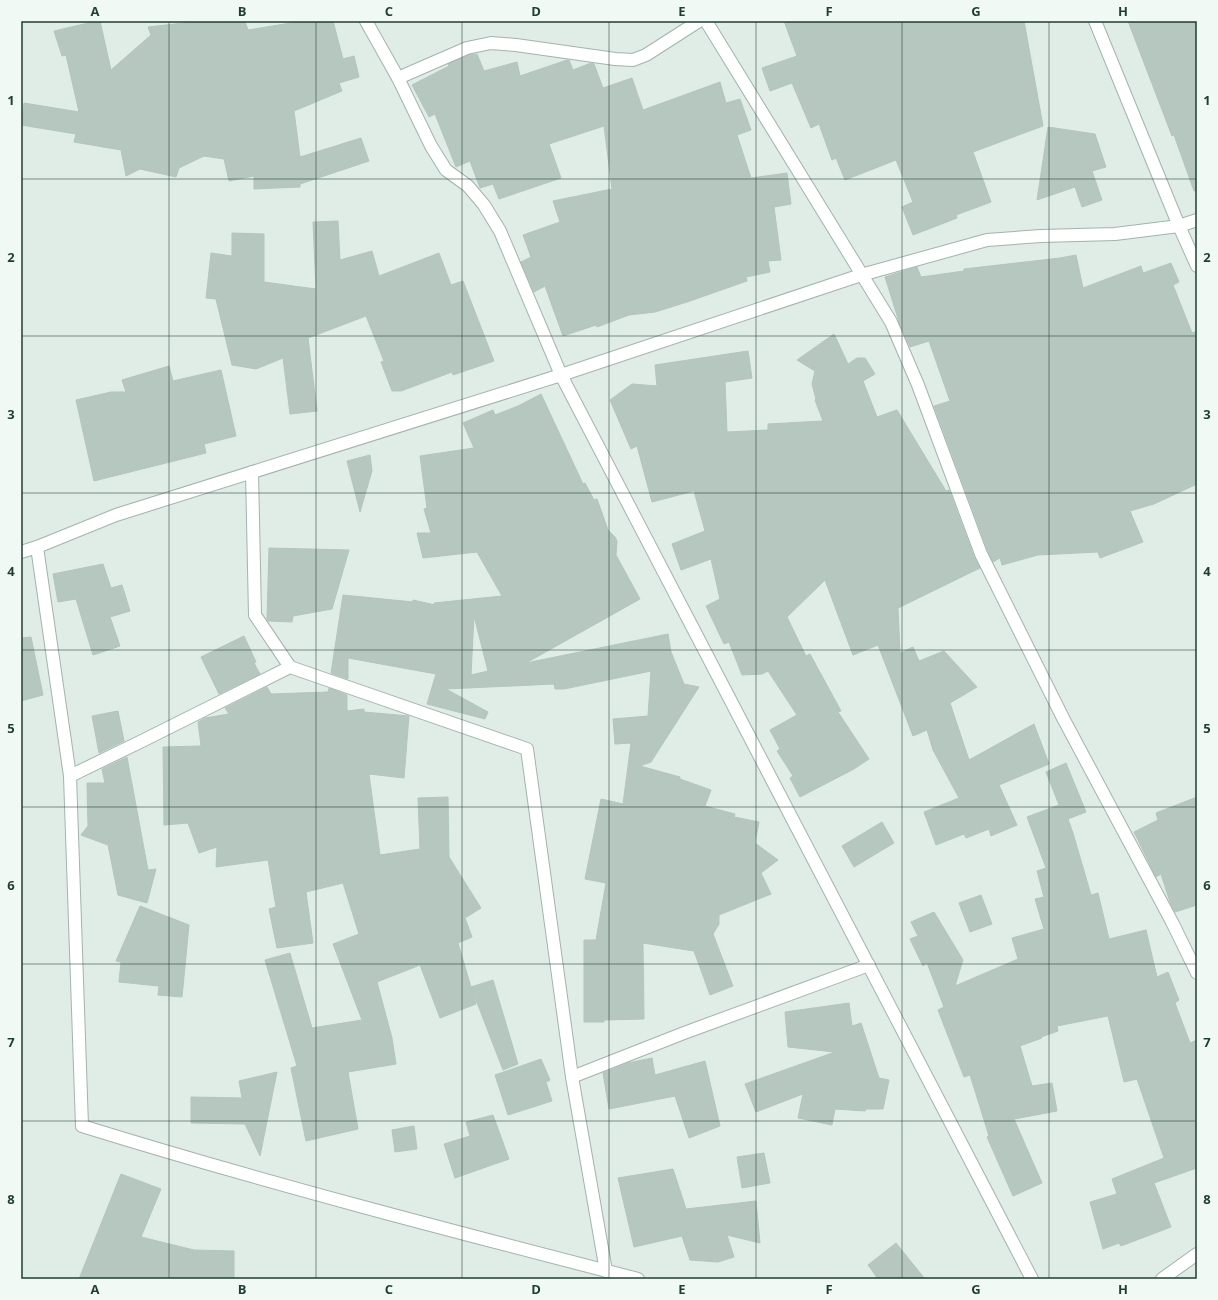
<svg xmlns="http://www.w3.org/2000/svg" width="1218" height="1300" font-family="'Open Sans',sans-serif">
	<rect width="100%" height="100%" fill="#e0ece6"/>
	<g fill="#b5c7bf" stroke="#b1c7bd" fill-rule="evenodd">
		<path d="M 97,21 L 100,21 L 111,70 L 151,35 L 148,27 L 201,21 L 245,21 L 248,30 L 303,21 L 333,21 L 343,59 L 354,56 L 359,77 L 339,83 L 342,91 L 294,111 L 300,157 L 361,138 L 369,161 L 300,184 L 300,187 L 254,189 L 254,176 L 229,181 L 224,159 L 204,156 L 179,168 L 176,177 L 140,169 L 126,176 L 121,150 L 74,142 L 76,134 L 21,125 L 24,103 L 79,112 L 66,55 L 62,56 L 54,31 Z"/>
		<path d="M 784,21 L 1024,21 L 1043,126 L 973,152 L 991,202 L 956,215 L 957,218 L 913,235 L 902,207 L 913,202 L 896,160 L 845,180 L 836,158 L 832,160 L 819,124 L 811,128 L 792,83 L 770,91 L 762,68 L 797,56 Z"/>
		<path d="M 1128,21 L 1197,21 L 1197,190 L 1194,191 L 1174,135 L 1172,136 Z"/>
		<path d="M 477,54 L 484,71 L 517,62 L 520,76 L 567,60 L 569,60 L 573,70 L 591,63 L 594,64 L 603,88 L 632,78 L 643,110 L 720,82 L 726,103 L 740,99 L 751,130 L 737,135 L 751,178 L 787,173 L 791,204 L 774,207 L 781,260 L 768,261 L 770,272 L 746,277 L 747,281 L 687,302 L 655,312 L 629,315 L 597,327 L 596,325 L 563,336 L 545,286 L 534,292 L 521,262 L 531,257 L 523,235 L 560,222 L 553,201 L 612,189 L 604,126 L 549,144 L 561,178 L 499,199 L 493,184 L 480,188 L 470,161 L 456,167 L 435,114 L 429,117 L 412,85 L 449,66 L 448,64 L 469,55 Z"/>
		<path d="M 1048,127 L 1095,134 L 1106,167 L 1092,171 L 1102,200 L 1082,207 L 1075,187 L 1037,200 Z"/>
		<path d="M 338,221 L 340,260 L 372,251 L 379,276 L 439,253 L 451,285 L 463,281 L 494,361 L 453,375 L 452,372 L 401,391 L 392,391 L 381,362 L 384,361 L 366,316 L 308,338 L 317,411 L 290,414 L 283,358 L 256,369 L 232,365 L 216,299 L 206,298 L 211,253 L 232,256 L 232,233 L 264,234 L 264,282 L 316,289 L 313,222 Z"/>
		<path d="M 1076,255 L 1083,288 L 1141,266 L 1143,273 L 1171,263 L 1179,282 L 1173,285 L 1192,333 L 1197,331 L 1197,484 L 1154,504 L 1130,511 L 1143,542 L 1100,558 L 1098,552 L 1038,555 L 1002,565 L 1000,558 L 993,562 L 988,551 L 934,406 L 950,401 L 929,341 L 910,347 L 900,325 L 885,277 L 917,267 L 921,277 L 964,271 L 964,269 L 1060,258 Z"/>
		<path d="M 834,334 L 848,364 L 857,358 L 865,358 L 875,374 L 863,381 L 877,417 L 897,410 L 946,491 L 949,490 L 974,557 L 980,568 L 898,608 L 900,653 L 913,647 L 919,661 L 944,651 L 977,687 L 950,703 L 969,760 L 1034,724 L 1049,764 L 999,785 L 1017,825 L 991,836 L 989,829 L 966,838 L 964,834 L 936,845 L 924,812 L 959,798 L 933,750 L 927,730 L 913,736 L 878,645 L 853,655 L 825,580 L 787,617 L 806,656 L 810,654 L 841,711 L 838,712 L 869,759 L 854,769 L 800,797 L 790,778 L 793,776 L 777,751 L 780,749 L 770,730 L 797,715 L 768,671 L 762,674 L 742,675 L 729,642 L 724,644 L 706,606 L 720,599 L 711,559 L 681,570 L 672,544 L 705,531 L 694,491 L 652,502 L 637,446 L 631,449 L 610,400 L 632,384 L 657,386 L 655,365 L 748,351 L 752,378 L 725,382 L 727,432 L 768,430 L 768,424 L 823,421 L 815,400 L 816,399 L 812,384 L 815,371 L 797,360 Z"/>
		<path d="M 169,366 L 173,381 L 221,370 L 236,436 L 204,444 L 206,453 L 94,481 L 76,400 L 111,392 L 126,392 L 122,380 Z"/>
		<path d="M 541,394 L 583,484 L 585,483 L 594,500 L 597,499 L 608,530 L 615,537 L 617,541 L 616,555 L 640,599 L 526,663 L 668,634 L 671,652 L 684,684 L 699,687 L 651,762 L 640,766 L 680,777 L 680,779 L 711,790 L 705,806 L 735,814 L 734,817 L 759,822 L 755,843 L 778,860 L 761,873 L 771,894 L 719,915 L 719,924 L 713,934 L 733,986 L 710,995 L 694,951 L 643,943 L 644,1019 L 604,1020 L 604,1022 L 584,1022 L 584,940 L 596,940 L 606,883 L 585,879 L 601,799 L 623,804 L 631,743 L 615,744 L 613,719 L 648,716 L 651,671 L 564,689 L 555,689 L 554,684 L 446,689 L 488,712 L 485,719 L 427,704 L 436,674 L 348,658 L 348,679 L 331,673 L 343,595 L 413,602 L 413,600 L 435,605 L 434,603 L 502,596 L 477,552 L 423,558 L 417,533 L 431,533 L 424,509 L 427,508 L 420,456 L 474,448 L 463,423 L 493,410 L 495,415 L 518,406 ZM 474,616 L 488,671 L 471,675 Z"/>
		<path d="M 370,455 L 372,471 L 360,512 L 347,461 Z"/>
		<path d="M 269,548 L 349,550 L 332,609 L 293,616 L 292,622 L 268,621 L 267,619 Z"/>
		<path d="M 103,564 L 111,588 L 122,585 L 130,611 L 110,617 L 120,646 L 93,655 L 76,599 L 58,602 L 53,574 Z"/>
		<path d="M 244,636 L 256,662 L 254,663 L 260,674 L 219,694 L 201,657 Z"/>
		<path d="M 31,637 L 43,695 L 21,701 L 21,638 Z"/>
		<path d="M 267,687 L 271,694 L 328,692 L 329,688 L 347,695 L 347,711 L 364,709 L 364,712 L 409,716 L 404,778 L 369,774 L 380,855 L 420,849 L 418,798 L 448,797 L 449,857 L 481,908 L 465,918 L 472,937 L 458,943 L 476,1004 L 440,1018 L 420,965 L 377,982 L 392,1038 L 396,1064 L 348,1072 L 358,1129 L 306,1141 L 291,1068 L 297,1066 L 265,960 L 290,953 L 312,1028 L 362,1020 L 333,944 L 359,934 L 343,883 L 306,892 L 313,943 L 277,948 L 269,909 L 276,907 L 268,860 L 216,867 L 217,847 L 199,853 L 188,823 L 164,825 L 163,747 L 201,746 L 198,722 L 205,718 L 229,714 L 225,708 Z"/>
		<path d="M 118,711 L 124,741 L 99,753 L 92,716 Z"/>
		<path d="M 127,757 L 148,870 L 156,869 L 147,903 L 118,895 L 108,845 L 81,835 L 88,826 L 87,783 L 105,783 L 102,769 Z"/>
		<path d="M 1066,763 L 1086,812 L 1068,819 L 1073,833 L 1091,895 L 1098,893 L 1109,939 L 1146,930 L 1157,977 L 1168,972 L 1179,1000 L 1175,1003 L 1190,1043 L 1197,1040 L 1197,1168 L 1154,1183 L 1171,1227 L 1121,1246 L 1119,1243 L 1103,1249 L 1090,1202 L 1117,1194 L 1112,1179 L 1164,1158 L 1137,1079 L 1124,1082 L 1108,1016 L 1057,1026 L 1058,1031 L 1041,1037 L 1042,1038 L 1020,1046 L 1032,1086 L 1052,1083 L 1057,1111 L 1014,1119 L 1042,1183 L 1013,1196 L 987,1137 L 989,1136 L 970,1075 L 964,1077 L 938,1010 L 944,1007 L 927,963 L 923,966 L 910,939 L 918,936 L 911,922 L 934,912 L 963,960 L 955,986 L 1018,959 L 1012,938 L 1044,929 L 1035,899 L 1044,897 L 1037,871 L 1046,868 L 1027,817 L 1059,805 L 1046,772 Z"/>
		<path d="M 1197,797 L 1197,905 L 1175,912 L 1170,902 L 1161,874 L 1156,877 L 1134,832 L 1158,820 L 1156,813 Z"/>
		<path d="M 882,822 L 894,843 L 854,867 L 842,846 Z"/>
		<path d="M 981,895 L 992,924 L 970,932 L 959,903 Z"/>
		<path d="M 140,906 L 189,925 L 182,997 L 158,995 L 159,986 L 119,982 L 121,962 L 116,961 Z"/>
		<path d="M 493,980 L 518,1064 L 503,1070 L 471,987 Z"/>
		<path d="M 849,1003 L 852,1026 L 861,1023 L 879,1078 L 889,1080 L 883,1109 L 866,1109 L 865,1111 L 835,1109 L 832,1125 L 798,1118 L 803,1094 L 756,1112 L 745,1084 L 835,1052 L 788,1047 L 785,1012 Z"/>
		<path d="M 652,1058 L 655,1075 L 705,1061 L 720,1126 L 689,1138 L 675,1096 L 609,1109 L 603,1073 L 628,1063 Z"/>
		<path d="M 541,1059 L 550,1080 L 546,1082 L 552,1101 L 508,1115 L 495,1075 Z"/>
		<path d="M 277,1072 L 260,1156 L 245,1124 L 191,1123 L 191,1097 L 242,1098 L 239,1081 Z"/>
		<path d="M 493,1115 L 509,1159 L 455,1178 L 444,1144 L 470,1136 L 466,1122 Z"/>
		<path d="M 414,1126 L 417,1149 L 395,1152 L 392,1130 Z"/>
		<path d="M 764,1153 L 770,1183 L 742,1188 L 737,1157 Z"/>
		<path d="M 673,1169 L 686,1209 L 756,1201 L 760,1243 L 727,1235 L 734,1257 L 718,1262 L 690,1260 L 682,1236 L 634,1247 L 618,1178 Z"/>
		<path d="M 121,1174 L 161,1189 L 141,1237 L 194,1250 L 234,1251 L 234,1279 L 79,1279 Z"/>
		<path d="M 896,1243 L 925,1279 L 878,1279 L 868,1265 Z"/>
	</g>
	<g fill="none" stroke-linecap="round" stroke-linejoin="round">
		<g stroke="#a2b4ad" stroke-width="14">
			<g id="minor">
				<path d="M 366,21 L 398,78 L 431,146 L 446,170 L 468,186 L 484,205 L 500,231 L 561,375 L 1032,1279"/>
				<path d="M 706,21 L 891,322 L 918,385 L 981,554 L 1063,718 L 1172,922 L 1197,973"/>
				<path d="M 1095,21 L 1179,226 L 1197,266"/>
				<path d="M 398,78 L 467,48 L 491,43 L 516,45 L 615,59 L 633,60 L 646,55 L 699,21"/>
				<path d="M 252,472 L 255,615 L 290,667"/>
				<path d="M 37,547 L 70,776 L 82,1126 C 266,1183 452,1231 638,1279"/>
				<path d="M 21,552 L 37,547 L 116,515 L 561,375 L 861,275 L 987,240 L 1041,236 L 1115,234 L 1179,226 L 1197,220"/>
				<path d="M 70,776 L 144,740 L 290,667 L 527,749 L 572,1077 L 606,1271"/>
				<path d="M 572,1077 L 684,1033 L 869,965"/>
				<path d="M 1162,1279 L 1197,1254"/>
			</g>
		</g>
		<use href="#minor" stroke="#fff" stroke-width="12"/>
	</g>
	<path fill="none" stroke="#1e3e35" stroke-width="1" stroke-opacity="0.55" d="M 169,21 L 169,1279M 316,21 L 316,1279M 462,21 L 462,1279M 609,21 L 609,1279M 756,21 L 756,1279M 902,21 L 902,1279M 1049,21 L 1049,1279M 21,179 L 1197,179M 21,336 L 1197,336M 21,493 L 1197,493M 21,650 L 1197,650M 21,807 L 1197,807M 21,964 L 1197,964M 21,1121 L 1197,1121"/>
	<rect width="1218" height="1300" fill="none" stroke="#f0f9f4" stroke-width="44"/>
	<rect x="22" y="22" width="1174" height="1256" fill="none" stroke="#1e3e35" stroke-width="1.5"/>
	<g font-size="13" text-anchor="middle" font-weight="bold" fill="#1e3e35">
		<text x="95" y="16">A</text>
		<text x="242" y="16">B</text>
		<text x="389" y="16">C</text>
		<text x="536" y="16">D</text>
		<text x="682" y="16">E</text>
		<text x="829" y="16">F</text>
		<text x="976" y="16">G</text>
		<text x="1123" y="16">H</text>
		<text x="11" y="105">1</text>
		<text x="1207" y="105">1</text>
		<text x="11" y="262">2</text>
		<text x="1207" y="262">2</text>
		<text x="11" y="419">3</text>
		<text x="1207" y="419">3</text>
		<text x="11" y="576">4</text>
		<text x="1207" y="576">4</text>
		<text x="11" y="733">5</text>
		<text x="1207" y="733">5</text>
		<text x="11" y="890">6</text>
		<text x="1207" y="890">6</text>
		<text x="11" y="1047">7</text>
		<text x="1207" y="1047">7</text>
		<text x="11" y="1204">8</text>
		<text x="1207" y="1204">8</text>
		<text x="95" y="1294">A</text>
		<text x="242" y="1294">B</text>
		<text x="389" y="1294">C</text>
		<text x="536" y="1294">D</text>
		<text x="682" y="1294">E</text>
		<text x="829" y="1294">F</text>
		<text x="976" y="1294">G</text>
		<text x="1123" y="1294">H</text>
	</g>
</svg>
